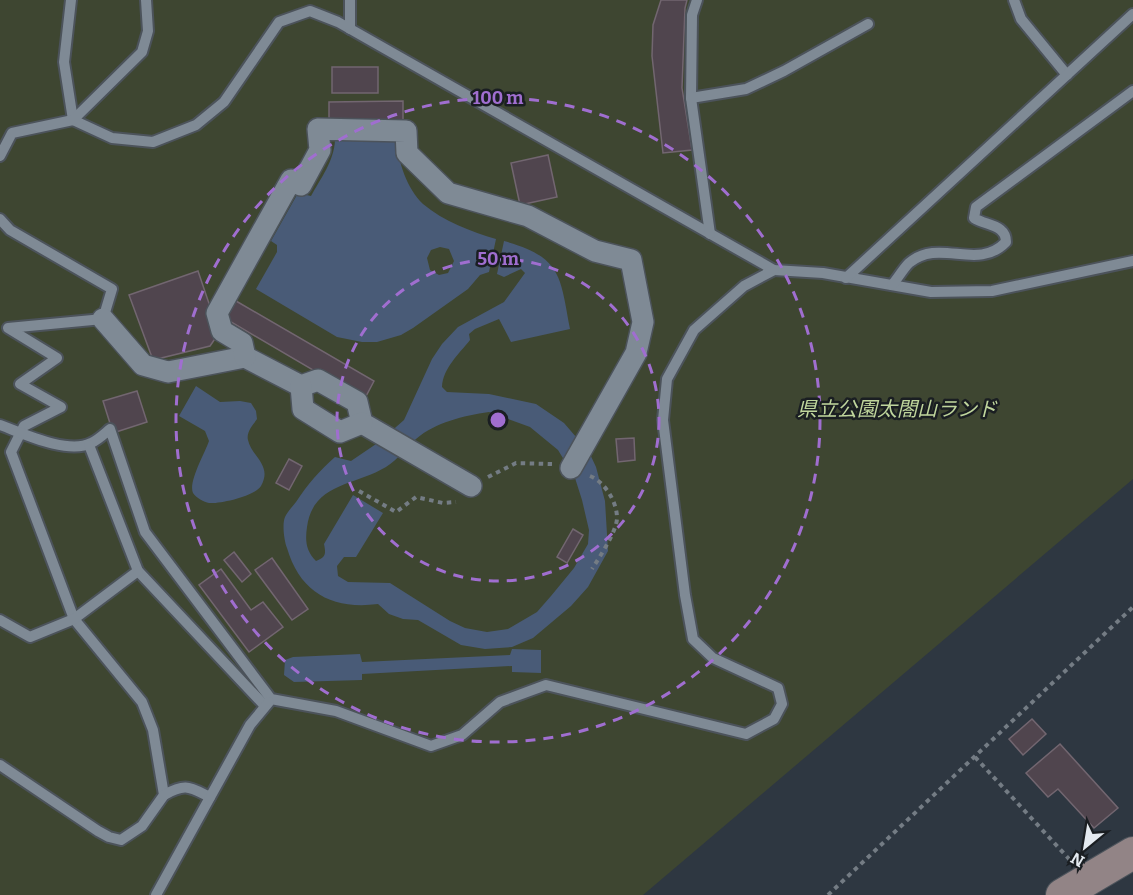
<svg xmlns="http://www.w3.org/2000/svg" width="1133" height="895" font-family="Bitter,'Noto Sans JP',serif">
	<rect width="100%" height="100%" fill="#2e3741"/>
	<path fill="#3e4631" d="M 0,0 L 1133,0 L 1133,479 L 643,895 L 0,895 Z"/>
	<g fill="#495b77" fill-rule="evenodd">
		<path d="M 396,139 C 398,161 407,189 423,204 C 443,221 472,232 496,239 L 489,272 L 480,275 L 468,289 L 413,328 L 401,335 L 377,342 L 362,342 L 337,337 L 256,289 L 277,252 L 277,245 L 271,241 L 298,193 L 311,196 C 321,178 334,161 335,140 ZM 440,247 L 449,249 L 454,261 L 448,273 L 439,275 L 430,270 L 427,258 L 431,250 Z"/>
		<path d="M 504,241 C 562,257 560,276 570,329 L 511,342 L 499,319 L 475,329 L 469,334 L 470,340 C 459,354 443,368 442,387 L 447,392 L 489,394 L 536,404 L 564,423 L 589,452 L 596,467 L 605,501 L 608,551 L 588,587 L 571,606 L 533,638 L 512,647 L 485,649 L 461,645 L 418,620 L 403,619 L 389,614 L 378,604 C 333,610 300,593 287,548 C 284,540 282,524 285,517 C 288,511 293,506 296,502 C 308,484 319,471 335,457 L 351,461 L 379,442 L 404,420 L 432,359 L 442,344 L 458,327 L 504,302 L 525,273 L 521,269 L 504,277 L 497,274 ZM 489,412 L 530,427 L 558,450 L 575,478 L 582,500 L 589,530 L 588,544 L 574,568 L 551,596 L 537,612 L 508,629 L 487,632 L 465,628 L 450,621 L 390,583 L 348,582 L 338,576 L 337,566 L 344,557 L 356,557 L 383,513 L 353,495 L 324,544 C 326,554 326,557 316,561 C 306,551 305,541 307,527 C 313,483 354,486 386,467 C 399,459 405,448 416,439 C 436,422 463,416 489,412 Z"/>
		<path d="M 196,386 L 220,402 L 240,401 L 251,403 L 256,411 L 257,419 C 253,425 246,432 248,440 C 251,456 273,465 261,486 C 255,496 220,504 209,503 C 204,502 196,498 193,493 C 188,482 205,453 209,441 L 205,431 L 179,416 Z"/>
		<path d="M 512,649 L 541,650 L 541,673 L 512,672 L 512,666 L 362,674 L 362,680 L 294,682 L 284,675 L 285,660 L 293,657 L 360,654 L 362,662 L 510,655 Z"/>
	</g>
	<g fill="#50454e" stroke="#726670" stroke-width="1.5">
		<path d="M 661,0 L 687,0 L 685,8 L 682,88 L 692,150 L 663,153 L 652,56 L 653,25 Z"/>
		<rect x="332" y="67" width="46" height="26"/>
		<path d="M 403,101 L 403,139 L 329,140 L 329,102 Z"/>
		<path d="M 548,155 L 557,197 L 520,205 L 511,163 Z"/>
		<path d="M 198,271 L 219,333 L 210,346 L 153,360 L 129,295 Z"/>
		<path d="M 236,301 L 374,381 L 364,400 L 226,319 Z"/>
		<path d="M 137,391 L 147,422 L 113,433 L 103,401 Z"/>
		<path d="M 634,438 L 635,460 L 618,462 L 616,439 Z"/>
		<path d="M 289,459 L 302,466 L 289,490 L 276,483 Z"/>
		<path d="M 573,529 L 583,535 L 567,563 L 557,557 Z"/>
		<path d="M 234,552 L 251,574 L 242,582 L 224,560 Z"/>
		<path d="M 272,558 L 308,609 L 292,620 L 255,570 Z"/>
		<path d="M 221,569 L 251,610 L 263,602 L 283,627 L 249,652 L 199,585 Z"/>
		<path d="M 1032,719 L 1046,734 L 1023,755 L 1009,739 Z"/>
		<path d="M 1060,744 L 1118,808 L 1094,828 L 1058,789 L 1048,797 L 1026,773 Z"/>
	</g>
	<g fill="none" stroke-linecap="round" stroke-linejoin="round">
		<g stroke="#4c535b" stroke-width="14">
			<g id="lane">
				<path d="M 71,0 L 64,62 L 73,120 L 112,138 L 153,142 L 196,125 L 224,102 L 279,22 L 310,11 L 338,22 L 774,270 L 823,273 L 931,292 L 992,291 L 1133,261"/>
				<path d="M 1014,0 L 1021,19 L 1067,75"/>
				<path d="M 350,29 L 350,0"/>
				<path d="M 691,98 L 692,15 L 697,0"/>
				<path d="M 0,156 L 12,133 L 73,120 L 142,52 L 148,31 L 146,0"/>
				<path d="M 0,219 L 10,230 L 112,289 L 103,319 L 8,328 L 57,358 L 20,384 L 61,407 L 24,426 L 11,452 L 74,619 L 142,702 L 153,730 L 164,795 L 142,826 L 121,840 L 109,837 L 98,831 L 0,765"/>
				<path d="M 710,234 L 691,98 L 746,89 L 784,71 L 868,24"/>
				<path d="M 846,278 L 1133,14"/>
				<path d="M 892,285 C 898,278 903,269 909,263 C 940,237 977,272 1006,242 C 1006,224 986,226 974,218 L 976,207 L 1133,91"/>
				<path d="M 0,425 C 22,433 68,455 91,443 C 98,440 104,434 110,429 L 145,532 L 271,699 L 336,711 L 431,746 L 462,735 L 500,702 L 546,685 L 746,734 L 774,719 L 782,704 L 778,688 L 713,658 L 693,639 L 685,595 L 663,420 L 667,379 L 694,330 L 744,286 L 774,270"/>
				<path d="M 89,445 L 138,571 L 265,706"/>
				<path d="M 0,620 L 30,637 L 74,619 L 138,571"/>
				<path d="M 164,795 C 186,783 189,787 210,797"/>
				<path d="M 156,895 L 250,725 L 269,702"/>
			</g>
		</g>
		<g stroke="#4c535b" stroke-width="24">
			<g id="street">
				<path d="M 103,319 L 143,365 L 168,372 L 245,357 L 301,386 L 318,380 L 357,402 L 362,423 L 471,486"/>
				<path d="M 245,357 L 242,343 L 222,331 L 217,313 L 291,180 L 301,185 L 320,150 L 318,129 L 406,131 L 407,153 L 448,193 L 528,216 L 595,251 L 631,260 L 643,322 L 636,353 L 571,468"/>
				<path d="M 301,386 L 303,409 L 340,432 L 362,423"/>
			</g>
		</g>
		<g stroke="#4c535b" stroke-width="34">
			<path id="secondary" d="M 1062,895 L 1133,853"/>
		</g>
		<g stroke="#747c84" stroke-width="4" stroke-dasharray="4.5 4.5" stroke-linecap="butt">
			<path d="M 590,476 C 605,482 617,502 617,518 C 617,531 599,558 592,569"/>
			<path d="M 488,477 L 516,463 L 552,464"/>
			<path d="M 359,491 L 396,512 L 416,497 L 443,503 L 456,502"/>
			<path d="M 975,757 L 1070,860"/>
			<path d="M 828,895 L 1133,607"/>
		</g>
		<use href="#lane" stroke="#7f8a95" stroke-width="10"/>
		<use href="#street" stroke="#7f8a95" stroke-width="21"/>
		<use href="#secondary" stroke="#928486" stroke-width="32"/>
	</g>
	<g fill="none" stroke="#a06ed0" stroke-width="3" stroke-dasharray="10 8">
		<circle cx="498" cy="420" r="161"/>
		<circle cx="498" cy="420" r="322"/>
	</g>
	<g text-anchor="middle" stroke-width="5" stroke-linejoin="round" paint-order="stroke">
		<g font-size="20" font-style="italic" fill="#bfd59c" stroke="#1a1e22">
			<text x="897" y="416">県立公園太閤山ランド</text>
		</g>
	</g>
	<circle cx="498" cy="420" r="9" fill="#a06ed0" stroke="#1a1e22" stroke-width="3"/>
	<g font-size="18" text-anchor="middle" font-weight="bold" fill="#a06ed0" stroke="#1a1e22" stroke-width="5" stroke-linejoin="round" paint-order="stroke">
		<text x="498" y="104">100 m</text>
		<text x="498" y="265">50 m</text>
	</g>
	<g transform="translate(1085 847) rotate(210)" stroke="#1a1e22" stroke-width="4.5" paint-order="stroke">
	<path d="M0-4.5L10 22L0 15L-10 22Z" fill="#e4eaf0"/>
	<text y="-9" font-size="16" font-weight="bold" text-anchor="middle" fill="#e4eaf0">N</text>
	</g>
</svg>
